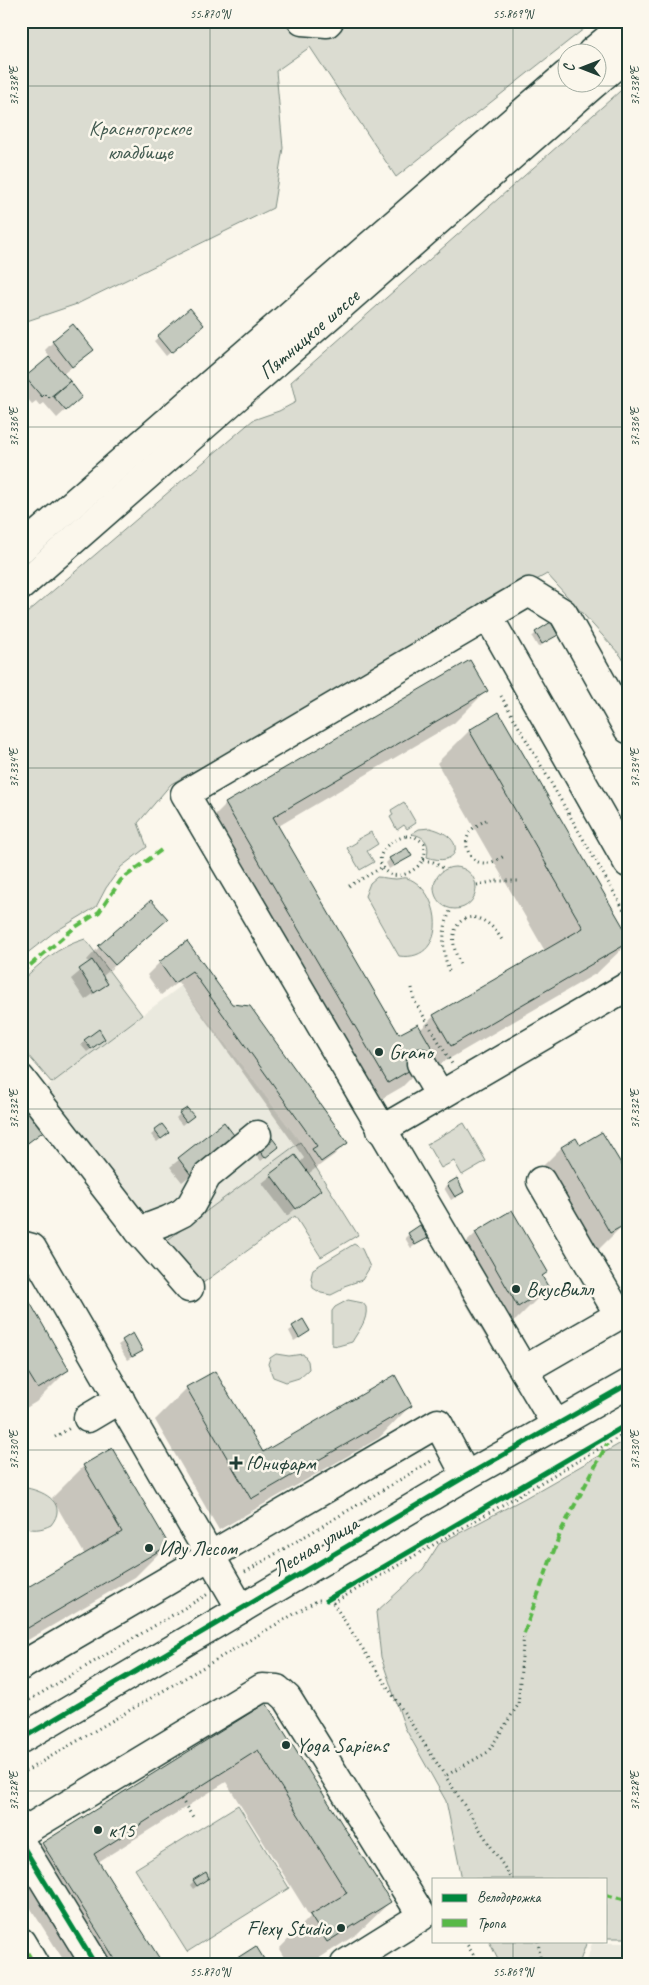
<svg xmlns="http://www.w3.org/2000/svg" width="649" height="1985" font-family="Caveat,sans-serif">
	<rect width="100%" height="100%" fill="#fbf7ec"/>
	<filter id="ink" filterUnits="userSpaceOnUse"><feTurbulence type="fractalNoise" baseFrequency=".02" numOctaves="2"/><feDisplacementMap in="SourceGraphic" scale="10" xChannelSelector="R" yChannelSelector="G"/><feConvolveMatrix kernelMatrix="1 2 1 2 8 2 1 2 1" color-interpolation-filters="sRGB"/></filter>
	<g filter="url(#ink)">
		<g fill="#eae9de">
			<path d="M 181,986 L 300,1142 L 162,1244 L 41,1091 Z"/>
			<path d="M 592,1943 L 628,1943 L 628,1964 L 586,1964 Z"/>
		</g>
		<g fill="#dbdcd1" stroke="#7d8c82">
			<path d="M 21,21 L 594,21 L 396,177 L 310,47 L 276,71 L 283,148 L 273,208 L 77,304 L 21,323 Z"/>
			<path d="M 628,84 L 628,668 L 621,656 L 547,574 L 171,784 L 138,823 L 147,847 L 121,867 L 106,888 L 96,907 L 53,933 L 21,958 L 21,618 L 253,420 L 279,411 L 296,402 L 291,382 Z"/>
			<path d="M 404,802 L 416,823 L 407,829 L 404,825 L 397,830 L 390,817 L 393,815 L 391,810 Z"/>
			<path d="M 430,828 C 468,837 460,869 427,857 C 430,843 425,836 411,834 L 419,829 Z"/>
			<path d="M 371,832 L 378,844 L 367,851 L 374,862 L 360,870 L 347,848 L 357,842 L 356,840 Z"/>
			<circle cx="455" cy="888" r="21"/>
			<path d="M 377,877 C 383,877 389,879 396,879 C 400,879 403,877 407,878 C 443,890 449,963 399,956 L 365,896 L 370,883 Z"/>
			<path d="M 85,939 L 142,1015 L 52,1083 L 21,1047 L 21,981 C 43,961 56,948 85,939 Z"/>
			<path d="M 464,1123 L 486,1161 L 462,1175 L 454,1161 L 441,1168 L 427,1144 Z"/>
			<path d="M 300,1142 L 358,1235 L 321,1257 L 295,1216 L 196,1288 L 162,1244 Z"/>
			<path d="M 354,1244 L 362,1249 L 370,1267 L 362,1280 L 344,1286 L 341,1290 L 331,1295 L 321,1293 L 313,1288 L 311,1278 L 313,1269 Z"/>
			<path d="M 348,1300 L 363,1303 L 366,1307 C 368,1321 358,1331 352,1342 L 338,1346 L 332,1345 L 332,1311 L 335,1307 Z"/>
			<path d="M 276,1354 L 289,1356 L 303,1354 L 308,1361 L 309,1369 L 299,1378 L 286,1382 L 273,1377 L 268,1364 L 270,1358 Z"/>
			<path d="M 628,1439 L 628,1938 L 605,1938 L 605,1879 L 462,1879 L 446,1801 L 405,1728 L 381,1657 L 376,1612 L 423,1569 L 439,1544 L 525,1498 Z"/>
			<path d="M 27,1488 C 46,1492 68,1504 51,1525 C 41,1530 32,1531 21,1526 L 21,1489 Z"/>
			<path d="M 238,1805 L 289,1888 L 187,1952 L 135,1869 Z"/>
			<path d="M 489,1941 L 587,1941 L 579,1964 L 500,1964 Z"/>
		</g>
		<g fill="#0003">
			<path d="M 190,310 L 198,329 L 166,356 L 154,341 Z"/>
			<path d="M 53,342 L 92,350 L 62,375 L 81,396 L 57,418 L 44,403 L 40,406 L 36,401 L 32,404 L 21,391 L 21,383 L 50,358 L 45,350 Z"/>
			<path d="M 536,633 L 557,635 L 538,647 L 532,637 Z"/>
			<path d="M 486,691 L 454,723 L 277,827 L 399,1036 L 420,1030 L 434,1016 L 545,951 L 437,763 L 469,731 L 499,714 L 628,943 L 597,973 L 418,1077 L 416,1073 L 402,1087 L 355,1114 L 194,836 L 226,804 Z"/>
			<path d="M 410,856 L 389,869 L 386,863 L 390,859 Z"/>
			<path d="M 151,901 L 154,931 L 102,977 L 107,984 L 85,1000 L 71,979 L 90,963 L 87,960 L 99,947 Z"/>
			<path d="M 187,943 L 232,1005 L 346,1143 L 334,1155 L 308,1174 L 319,1189 L 287,1216 L 262,1183 L 295,1157 L 300,1163 L 304,1158 L 178,982 L 161,995 L 147,975 L 159,963 Z"/>
			<path d="M 104,1039 L 87,1052 L 81,1045 L 85,1041 Z"/>
			<path d="M 628,1091 L 628,1113 L 620,1099 Z"/>
			<path d="M 21,1100 L 44,1129 L 21,1149 Z"/>
			<path d="M 180,1114 L 188,1120 L 182,1125 L 176,1118 Z"/>
			<path d="M 224,1124 L 227,1147 L 182,1182 L 170,1167 Z"/>
			<path d="M 162,1126 L 163,1137 L 157,1142 L 151,1135 Z"/>
			<path d="M 576,1140 L 579,1147 L 628,1178 L 628,1220 L 594,1254 L 529,1180 L 561,1148 Z"/>
			<path d="M 252,1149 L 273,1151 L 261,1161 Z"/>
			<path d="M 448,1185 L 463,1192 L 451,1200 L 444,1188 Z"/>
			<path d="M 476,1233 L 547,1272 L 542,1277 L 548,1288 L 516,1320 L 486,1338 L 443,1265 Z"/>
			<path d="M 409,1234 L 426,1238 L 411,1248 L 405,1238 Z"/>
			<path d="M 21,1290 L 68,1370 L 36,1402 L 21,1411 Z"/>
			<path d="M 303,1321 L 309,1331 L 294,1341 L 289,1331 Z"/>
			<path d="M 133,1335 L 142,1351 L 127,1360 L 118,1345 Z"/>
			<path d="M 187,1388 L 262,1454 L 411,1405 L 379,1438 L 219,1530 L 155,1420 Z"/>
			<path d="M 84,1466 L 167,1545 L 135,1577 L 21,1644 L 21,1592 L 85,1555 L 52,1498 Z"/>
			<path d="M 266,1705 L 390,1902 L 357,1934 L 310,1964 L 288,1964 L 279,1949 L 310,1917 L 226,1782 L 98,1862 L 161,1964 L 66,1964 L 21,1893 L 21,1866 L 43,1844 Z"/>
			<path d="M 208,1878 L 193,1889 L 190,1885 L 194,1881 Z"/>
		</g>
		<g fill="#c4c9be" stroke="#1f3d34">
			<path d="M 190,308 L 204,325 L 171,353 L 157,336 Z"/>
			<path d="M 73,324 L 94,350 L 72,367 L 52,341 Z"/>
			<path d="M 49,357 L 70,381 L 49,398 L 45,394 L 42,397 L 25,377 Z"/>
			<path d="M 70,381 L 82,397 L 66,411 L 53,396 Z"/>
			<path d="M 551,622 L 558,635 L 542,644 L 535,632 Z"/>
			<path d="M 470,660 L 488,691 L 273,817 L 399,1034 L 418,1024 L 436,1055 L 388,1083 L 225,803 Z"/>
			<path d="M 499,712 L 628,935 L 628,943 L 451,1046 L 433,1015 L 583,928 L 469,730 Z"/>
			<path d="M 407,848 L 412,856 L 394,866 L 389,858 Z"/>
			<path d="M 151,900 L 168,919 L 115,965 L 98,946 Z"/>
			<path d="M 187,941 L 232,1004 L 250,1006 L 348,1143 L 321,1162 L 312,1149 L 317,1146 L 192,971 L 174,983 L 159,962 Z"/>
			<path d="M 92,960 L 108,984 L 94,993 L 79,969 Z"/>
			<path d="M 99,1029 L 105,1039 L 91,1049 L 84,1040 Z"/>
			<path d="M 21,1098 L 45,1130 L 21,1148 Z"/>
			<path d="M 187,1108 L 194,1116 L 186,1122 L 179,1113 Z"/>
			<path d="M 224,1122 L 237,1139 L 191,1175 L 178,1158 Z"/>
			<path d="M 162,1124 L 169,1133 L 161,1139 L 154,1130 Z"/>
			<path d="M 602,1132 L 628,1175 L 628,1214 L 624,1216 L 628,1223 L 610,1233 L 561,1147 L 576,1138 L 580,1145 Z"/>
			<path d="M 269,1134 L 279,1147 L 265,1158 L 255,1145 Z"/>
			<path d="M 295,1155 L 321,1190 L 296,1209 L 270,1174 Z"/>
			<path d="M 457,1178 L 464,1192 L 455,1197 L 447,1184 Z"/>
			<path d="M 512,1210 L 548,1272 L 542,1276 L 549,1288 L 518,1307 L 475,1232 Z"/>
			<path d="M 420,1225 L 428,1238 L 415,1245 L 408,1233 Z"/>
			<path d="M 21,1287 L 69,1370 L 38,1389 L 21,1361 Z"/>
			<path d="M 303,1319 L 310,1331 L 299,1338 L 292,1326 Z"/>
			<path d="M 133,1333 L 143,1351 L 132,1357 L 122,1340 Z"/>
			<path d="M 215,1371 L 263,1452 L 395,1375 L 412,1406 L 251,1499 L 186,1387 Z"/>
			<path d="M 112,1448 L 169,1545 L 21,1632 L 21,1591 L 122,1532 L 83,1465 Z"/>
			<path d="M 266,1703 L 391,1902 L 327,1942 L 310,1915 L 347,1893 L 258,1750 L 94,1854 L 163,1964 L 118,1964 L 42,1843 Z"/>
			<path d="M 206,1872 L 209,1878 L 197,1886 L 193,1880 Z"/>
			<path d="M 256,1946 L 267,1964 L 228,1964 L 231,1962 Z"/>
		</g>
		<g fill="none" stroke-linecap="round" stroke-linejoin="round">
			<g stroke="#1f3d34" stroke-width="31">
				<g id="minor">
					<path d="M 302,21 L 327,23 L 329,21"/>
					<path d="M 488,616 L 529,592 L 563,613 L 628,729"/>
					<path d="M 421,1063 L 440,1095"/>
					<path d="M 21,1079 L 139,1231 L 189,1288"/>
					<path d="M 381,1130 L 628,986"/>
					<path d="M 541,1181 L 619,1315"/>
					<path d="M 139,1231 L 168,1220 L 182,1213 L 191,1205 L 207,1176 L 257,1135"/>
					<path d="M 21,1245 L 32,1248 L 241,1609"/>
					<path d="M 524,1370 L 628,1310"/>
					<path d="M 88,1418 L 120,1399"/>
					<path d="M 556,1425 L 185,794 L 488,616 L 628,863"/>
					<path d="M 21,1666 L 438,1423 L 466,1476"/>
					<path d="M 21,1739 L 466,1476 L 628,1384"/>
					<path d="M 21,1833 L 262,1688 L 277,1689 L 287,1698 L 422,1916 L 345,1964"/>
					<path d="M 21,1843 L 95,1964"/>
					<path d="M 21,1942 L 34,1964"/>
				</g>
			</g>
			<g stroke="#1f3d34" stroke-width="31">
				<g id="major">
					<path d="M 592,52 L 628,22"/>
					<path d="M 596,82 L 628,55"/>
					<path d="M 21,549 L 566,75"/>
					<path d="M 21,586 L 596,82"/>
				</g>
			</g>
			<g stroke="#1f3d34" stroke-width="3" stroke-dasharray="1 4" stroke-linecap="butt">
				<path d="M 501,696 L 628,917"/>
				<path d="M 486,820 C 481,823 473,827 470,832 C 462,844 469,862 483,863 C 491,864 499,859 506,855"/>
				<path d="M 406,836 L 414,836 L 424,843 C 426,853 425,860 417,867 C 385,894 359,849 406,836 Z"/>
				<path d="M 423,860 L 433,862 L 445,869"/>
				<path d="M 477,885 L 496,881 L 521,881"/>
				<path d="M 349,886 L 381,868"/>
				<path d="M 460,964 C 438,918 478,899 502,940"/>
				<path d="M 449,971 C 441,948 442,930 451,909"/>
				<path d="M 412,988 L 414,1000 L 452,1064"/>
				<path d="M 55,1437 L 70,1428"/>
				<path d="M 245,1572 L 433,1460"/>
				<path d="M 333,1603 L 512,1879"/>
				<path d="M 21,1705 L 208,1594"/>
				<path d="M 21,1774 L 318,1600 L 327,1600 L 333,1603 L 628,1432"/>
				<path d="M 447,1775 L 488,1752 L 518,1705 L 524,1633"/>
				<path d="M 181,1799 L 193,1817"/>
				<path d="M 465,1941 L 479,1964"/>
				<path d="M 538,1941 L 541,1964"/>
			</g>
			<use href="#minor" stroke="#fbf7ec" stroke-width="28"/>
			<use href="#major" stroke="#fbf7ec" stroke-width="28"/>
			<g stroke="#58b947" stroke-width="4" stroke-dasharray="8 4" stroke-linecap="butt">
				<path d="M 21,973 L 74,928 L 99,912 L 121,880 L 164,848"/>
				<path d="M 524,1633 L 561,1531 L 607,1444"/>
				<path d="M 605,1895 L 628,1900"/>
				<path d="M 21,1942 L 34,1964"/>
			</g>
			<g stroke="#fbf7ec" stroke-width="8">
				<g id="cycleway">
					<path d="M 327,1600 L 628,1424"/>
					<path d="M 21,1739 L 466,1476 L 628,1384"/>
					<path d="M 21,1843 L 95,1964"/>
				</g>
			</g>
			<use href="#cycleway" stroke="#00873e" stroke-width="5"/>
		</g>
	</g>
	<path fill="none" stroke="#1f3d34" stroke-width="1" stroke-opacity="0.45" d="M 210,21 L 210,1964M 513,21 L 513,1879M 21,86 L 628,86M 21,427 L 628,427M 21,768 L 628,768M 21,1109 L 628,1109M 21,1450 L 628,1450M 21,1791 L 628,1791M 513,1941 L 513,1964"/>
	<g fill="#1f3d34" stroke="#fbf7ec" stroke-width="2">
		<circle cx="379" cy="1052" r="5"/>
		<circle cx="516" cy="1289" r="5"/>
		<path d="M233.5 1455.5h5v5h5v5h-5v5h-5v-5h-5v-5h5z"/>
		<circle cx="149" cy="1548" r="5"/>
		<circle cx="286" cy="1745" r="5"/>
		<circle cx="98" cy="1830" r="5"/>
		<circle cx="341" cy="1928" r="5"/>
	</g>
	<g text-anchor="middle" stroke-width="5" stroke-linejoin="round" paint-order="stroke">
		<g font-size="21" fill="#455d53" stroke="#fbf7ec">
			<text x="140" y="135">Красногорское<tspan x="140" dy="24">кладбище</tspan></text>
		</g>
		<g font-size="21" fill="#1f3d34" stroke="#fbf7ec">
			<text transform="translate(309 334) rotate(-41)" y="7">Пятницкое шоссе</text>
			<text transform="translate(315 1546) rotate(-31)" y="7">Лесная улица</text>
		</g>
		<g font-size="21" fill="#1f3d34" stroke="#fbf7ec" text-anchor="start">
			<text x="389" y="1059">Grano</text>
			<text x="526" y="1296">ВкусВилл</text>
			<text x="246" y="1470">Юнифарм</text>
			<text x="159" y="1555">Иду Лесом</text>
			<text x="296" y="1752">Yoga Sapiens</text>
			<text x="108" y="1837">к15</text>
			<text x="331" y="1935" text-anchor="end">Flexy Studio</text>
		</g>
	</g>
	<rect width="649" height="1985" fill="none" stroke="#fbf7ec" stroke-width="55"/>
	<rect x="432" y="1878" width="175" height="65" fill="#fbf7ec" stroke="#a3ada2"/>
	<rect x="442" y="1894" width="25" height="8" fill="#00873e" stroke="#a3ada2"/>
	<text x="477" y="1902" font-size="15" fill="#1f3d34">Велодорожка</text>
	<rect x="442" y="1919" width="25" height="8" fill="#58b947" stroke="#a3ada2"/>
	<text x="477" y="1928" font-size="15" fill="#1f3d34">Тропа</text>
	<g transform="translate(582 68) rotate(270)"><circle r="24" fill="#fbf7ec" stroke="#a3ada2"/>
	<path d="M0-4L9 19L0 12L-9 19Z" fill="#1f3d34"/>
	<text y="-8" font-size="14" font-weight="bold" text-anchor="middle" fill="#1f3d34">С</text>
	</g>
	<rect x="28" y="28" width="594" height="1930" fill="none" stroke="#1f3d34" stroke-width="2"/>
	<g font-size="12" text-anchor="middle" fill="#1f3d34">
		<text x="210" y="18">55.870°N</text>
		<text x="513" y="18">55.869°N</text>
		<text transform="translate(635 86) rotate(-90)" y="4">37.338°E</text>
		<text transform="translate(14 86) rotate(-90)" y="4">37.338°E</text>
		<text transform="translate(635 427) rotate(-90)" y="4">37.336°E</text>
		<text transform="translate(14 427) rotate(-90)" y="4">37.336°E</text>
		<text transform="translate(635 768) rotate(-90)" y="4">37.334°E</text>
		<text transform="translate(14 768) rotate(-90)" y="4">37.334°E</text>
		<text transform="translate(635 1109) rotate(-90)" y="4">37.332°E</text>
		<text transform="translate(14 1109) rotate(-90)" y="4">37.332°E</text>
		<text transform="translate(635 1450) rotate(-90)" y="4">37.330°E</text>
		<text transform="translate(14 1450) rotate(-90)" y="4">37.330°E</text>
		<text transform="translate(14 1791) rotate(-90)" y="4">37.328°E</text>
		<text transform="translate(635 1791) rotate(-90)" y="4">37.328°E</text>
		<text x="210" y="1976">55.870°N</text>
		<text x="513" y="1976">55.869°N</text>
	</g>
</svg>
